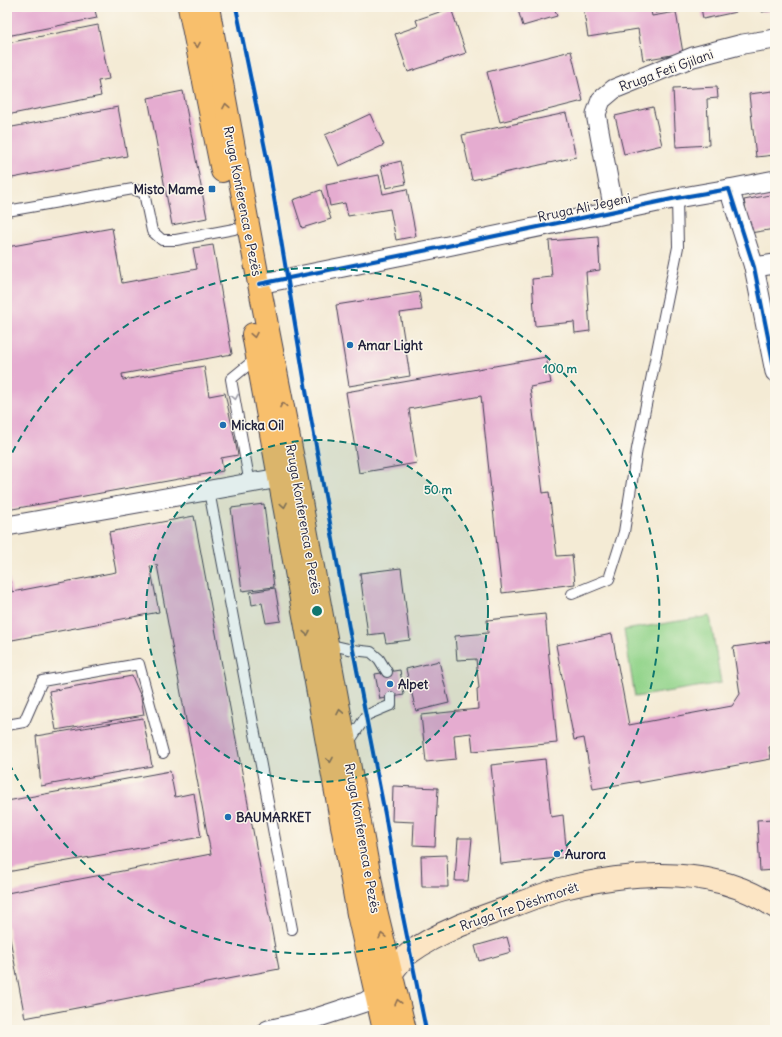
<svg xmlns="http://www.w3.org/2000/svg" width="782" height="1037" font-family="Delius,sans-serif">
	<rect width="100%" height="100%" fill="#fbf7ec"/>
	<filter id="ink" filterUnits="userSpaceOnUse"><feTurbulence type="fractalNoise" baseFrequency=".025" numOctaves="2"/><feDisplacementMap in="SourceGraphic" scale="8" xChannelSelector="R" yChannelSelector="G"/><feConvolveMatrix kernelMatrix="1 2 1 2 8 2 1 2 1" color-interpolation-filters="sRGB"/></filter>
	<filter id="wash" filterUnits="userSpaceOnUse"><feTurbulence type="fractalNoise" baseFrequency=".012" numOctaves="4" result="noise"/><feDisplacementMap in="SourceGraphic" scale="16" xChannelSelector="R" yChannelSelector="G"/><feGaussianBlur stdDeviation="0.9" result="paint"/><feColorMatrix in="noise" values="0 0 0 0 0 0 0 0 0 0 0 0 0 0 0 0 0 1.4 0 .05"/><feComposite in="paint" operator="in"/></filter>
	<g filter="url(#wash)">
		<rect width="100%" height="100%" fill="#f4ebd5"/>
		<path fill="#93d48b" stroke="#5a7b63" d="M 710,616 L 721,683 L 635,697 L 624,630 Z"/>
		<g id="blocks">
			<g fill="#e5acd0">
				<path d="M 7,7 L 94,7 L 97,18 L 7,36 Z"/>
				<path d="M 517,7 L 554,7 L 557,16 L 523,26 Z"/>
				<path d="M 583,7 L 650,7 L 652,16 L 676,12 L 683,53 L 643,60 L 638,29 L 588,37 Z"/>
				<path d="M 654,7 L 670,7 L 670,9 L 655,13 Z"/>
				<path d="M 701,7 L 735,7 L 736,12 L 703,19 Z"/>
				<path d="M 761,7 L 775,7 L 775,10 L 762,12 Z"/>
				<path d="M 451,8 L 466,53 L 408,72 L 395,34 L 418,26 L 416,20 Z"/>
				<path d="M 98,25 L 109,79 L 98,81 L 101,96 L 7,115 L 7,43 Z"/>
				<path d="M 571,51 L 583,101 L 500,122 L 487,72 Z"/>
				<path d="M 717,87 L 718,98 L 707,99 L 709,145 L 676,147 L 673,89 Z"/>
				<path d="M 183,91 L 207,218 L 172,225 L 148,98 Z"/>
				<path d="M 773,91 L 775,108 L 775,155 L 756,157 L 749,94 Z"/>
				<path d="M 118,107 L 127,156 L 7,179 L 7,128 Z"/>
				<path d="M 653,107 L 662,145 L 624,154 L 615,116 Z"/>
				<path d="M 566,113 L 576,157 L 472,180 L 462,135 Z"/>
				<path d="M 370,114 L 384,145 L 339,166 L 325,135 Z"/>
				<path d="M 401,161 L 406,184 L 386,188 L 381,166 Z"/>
				<path d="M 379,175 L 383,194 L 407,189 L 416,236 L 396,240 L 390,209 L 348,216 L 345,203 L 330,206 L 326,185 Z"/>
				<path d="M 321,190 L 331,219 L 302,228 L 293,200 Z"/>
				<path d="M 775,194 L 775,229 L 750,233 L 744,200 Z"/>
				<path d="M 112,228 L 122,283 L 197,269 L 193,248 L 213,245 L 232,354 L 122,374 L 123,380 L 204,366 L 209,396 L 225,393 L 238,455 L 221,458 L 223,471 L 7,510 L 7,247 Z"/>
				<path d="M 598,237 L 600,270 L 586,272 L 590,331 L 575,333 L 574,322 L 535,326 L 532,279 L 552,277 L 549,241 Z"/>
				<path d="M 419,292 L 422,310 L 400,313 L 410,376 L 349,386 L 336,305 Z"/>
				<path d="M 546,357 L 551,383 L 530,387 L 543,493 L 549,492 L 557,556 L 572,555 L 575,584 L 502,593 L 481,396 L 409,409 L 417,463 L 359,473 L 346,392 Z"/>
				<path d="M 264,504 L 274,587 L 242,591 L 231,508 Z"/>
				<path d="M 194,516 L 279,969 L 25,1018 L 7,923 L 7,893 L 211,854 L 157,565 L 150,566 L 159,612 L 7,641 L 7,569 L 12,592 L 116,572 L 109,532 Z"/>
				<path d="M 401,568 L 410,640 L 386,643 L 384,633 L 368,635 L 360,573 Z"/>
				<path d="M 275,588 L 281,621 L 266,623 L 262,603 L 252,605 L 250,592 Z"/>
				<path d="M 545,614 L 557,743 L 473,751 L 471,733 L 454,735 L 456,759 L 426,762 L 421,715 L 478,709 L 477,689 L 479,688 L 476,659 L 457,660 L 455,636 L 488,633 L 487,620 Z"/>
				<path d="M 612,634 L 629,725 L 732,706 L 740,694 L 733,647 L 775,641 L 775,746 L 769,747 L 771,759 L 639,783 L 639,781 L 593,789 L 584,738 L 574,740 L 556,645 Z"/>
				<path d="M 439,661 L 449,703 L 416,711 L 406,669 Z"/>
				<path d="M 400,670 L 404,695 L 380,699 L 375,674 Z"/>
				<path d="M 132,676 L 141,697 L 144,715 L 56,730 L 49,691 Z"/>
				<path d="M 143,718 L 152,766 L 41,786 L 36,736 Z"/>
				<path d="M 545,759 L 551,817 L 563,815 L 567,857 L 501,864 L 491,765 Z"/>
				<path d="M 170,771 L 175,797 L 194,793 L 201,837 L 7,872 L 7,801 Z"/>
				<path d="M 393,786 L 438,788 L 435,846 L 413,845 L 414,822 L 392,821 Z"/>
				<path d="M 775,819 L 775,870 L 760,871 L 757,820 Z"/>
				<path d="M 458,838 L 472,838 L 468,881 L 455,881 Z"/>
				<path d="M 447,855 L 448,887 L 422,887 L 421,856 Z"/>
				<path d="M 507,937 L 511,952 L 479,961 L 475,946 Z"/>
			</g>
		</g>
	</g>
	<g filter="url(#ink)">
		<use href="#blocks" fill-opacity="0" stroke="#424052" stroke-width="1"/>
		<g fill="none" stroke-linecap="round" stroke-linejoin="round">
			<g stroke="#424052" stroke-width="12">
				<g id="service">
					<path d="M 7,211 L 133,189 L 144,193 L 152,231 L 162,240 L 176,240 L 234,229"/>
					<path d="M 250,484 L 231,379 L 258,357"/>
					<path d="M 209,491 L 292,929"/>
					<path d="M 572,594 L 609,579 L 624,532 L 637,449 L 678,247 L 677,198"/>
					<path d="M 327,644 L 353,650 L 371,652 L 379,659 L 387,672"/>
					<path d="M 7,725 L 24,722 L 42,681 L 139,664 L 163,753"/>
					<path d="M 347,745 L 367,715 L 391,705 L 391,697"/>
				</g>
			</g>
			<g stroke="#424052" stroke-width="21">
				<g id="minor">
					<path d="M 729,189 L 775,180"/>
					<path d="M 614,211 L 596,114 L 601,100 L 614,89 L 693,57 L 743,44 L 775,39"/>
					<path d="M 754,267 L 775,264"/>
					<path d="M 259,284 L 438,248 L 677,198 L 729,189 L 754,267 L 775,372"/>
					<path d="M 7,526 L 279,478"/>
					<path d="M 268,1030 L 307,1021 L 365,1002 L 376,995"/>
				</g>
			</g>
			<g stroke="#424052" stroke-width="24">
				<path id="secondary" d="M 382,987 C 390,975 399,961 411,952 C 438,932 476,919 507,908 C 526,901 545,893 564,888 C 633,871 714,864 775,907"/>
			</g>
			<g stroke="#424052" stroke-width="24">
				<g id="primary">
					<path d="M 189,7 L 222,171"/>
					<path d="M 208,7 L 259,284 L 295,469 L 376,910 L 405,1030"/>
					<path d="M 253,334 L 358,914 L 384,1030"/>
				</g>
			</g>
			<use href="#service" stroke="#fff" stroke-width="10"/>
			<use href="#minor" stroke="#fff" stroke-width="19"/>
			<use href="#secondary" stroke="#fce5c4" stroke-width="22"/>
			<use href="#primary" stroke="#f8bf6c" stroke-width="22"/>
			<g stroke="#fbf7ec" stroke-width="6">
				<g id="cycleway">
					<path d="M 236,7 L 269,168 L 307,396 L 353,650 L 385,814 L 399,897 L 426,1030"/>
					<path d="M 259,284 L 438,248 L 677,198 L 729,189 L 754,267 L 775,372"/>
				</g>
			</g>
			<use href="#cycleway" stroke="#0057b8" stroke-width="4"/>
		</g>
		<defs><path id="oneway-chevron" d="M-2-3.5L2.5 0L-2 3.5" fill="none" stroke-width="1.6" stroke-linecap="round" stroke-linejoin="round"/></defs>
		<g stroke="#8d7054">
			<use href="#oneway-chevron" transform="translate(197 45) rotate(79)"/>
			<use href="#oneway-chevron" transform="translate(226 106) rotate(-100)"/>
			<use href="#oneway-chevron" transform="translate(254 335) rotate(79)"/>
			<use href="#oneway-chevron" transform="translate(283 405) rotate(-101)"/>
			<use href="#oneway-chevron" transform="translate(284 505) rotate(80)"/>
			<use href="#oneway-chevron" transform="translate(307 633) rotate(80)"/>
			<use href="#oneway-chevron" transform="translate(340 712) rotate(-101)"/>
			<use href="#oneway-chevron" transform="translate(330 760) rotate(80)"/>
			<use href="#oneway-chevron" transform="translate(382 936) rotate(-103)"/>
			<use href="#oneway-chevron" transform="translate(398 1002) rotate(-104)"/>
		</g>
		<use stroke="#9c9ca7" href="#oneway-chevron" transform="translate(235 397) rotate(80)"/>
	</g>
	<circle cx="317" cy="611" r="171" fill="#0f766e" fill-opacity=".12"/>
	<g fill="none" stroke="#0f766e" stroke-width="2" stroke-dasharray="7 5">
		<circle cx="317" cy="611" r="171"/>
		<path d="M7 463A343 343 0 1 1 7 759"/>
	</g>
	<g fill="#1f6fb2" stroke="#fbf7ec" stroke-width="1.5">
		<rect x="208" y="185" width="8" height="8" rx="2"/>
		<circle cx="350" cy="345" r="4"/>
		<circle cx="223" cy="425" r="4"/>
		<circle cx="390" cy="684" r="4"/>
		<circle cx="228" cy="817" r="4"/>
		<circle cx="557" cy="854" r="4"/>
	</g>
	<g text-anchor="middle" stroke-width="3" stroke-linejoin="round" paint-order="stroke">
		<g font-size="13" fill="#22223b" stroke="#fbf7ec">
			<text transform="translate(666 70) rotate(-20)" y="5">Rruga Feti Gjilani</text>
			<text transform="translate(243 201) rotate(79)" y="5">Rruga Konferenca e Pezës</text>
			<text transform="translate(584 207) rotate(-12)" y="5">Rruga Ali Jegeni</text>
			<text transform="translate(304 519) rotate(80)" y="5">Rruga Konferenca e Pezës</text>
			<text transform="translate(363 838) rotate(80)" y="5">Rruga Konferenca e Pezës</text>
			<text transform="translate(519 906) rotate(-19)" y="5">Rruga Tre Dëshmorët</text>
		</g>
		<g font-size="13" font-weight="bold" fill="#22223b" stroke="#fbf7ec" text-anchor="start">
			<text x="204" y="194" text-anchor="end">Misto Mame</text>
			<text x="358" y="350">Amar Light</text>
			<text x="231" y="430">Micka Oil</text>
			<text x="398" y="689">Alpet</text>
			<text x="236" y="822">BAUMARKET</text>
			<text x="565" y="859">Aurora</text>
		</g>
	</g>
	<circle cx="317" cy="611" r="6" fill="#0f766e" stroke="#fbf7ec" stroke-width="2"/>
	<g font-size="12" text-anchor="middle" font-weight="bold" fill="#0f766e" stroke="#fbf7ec" stroke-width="3" stroke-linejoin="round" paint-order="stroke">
		<text x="560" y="373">100 m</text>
		<text x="438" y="494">50 m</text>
	</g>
	<rect width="782" height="1037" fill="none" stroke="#fbf7ec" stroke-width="24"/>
</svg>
